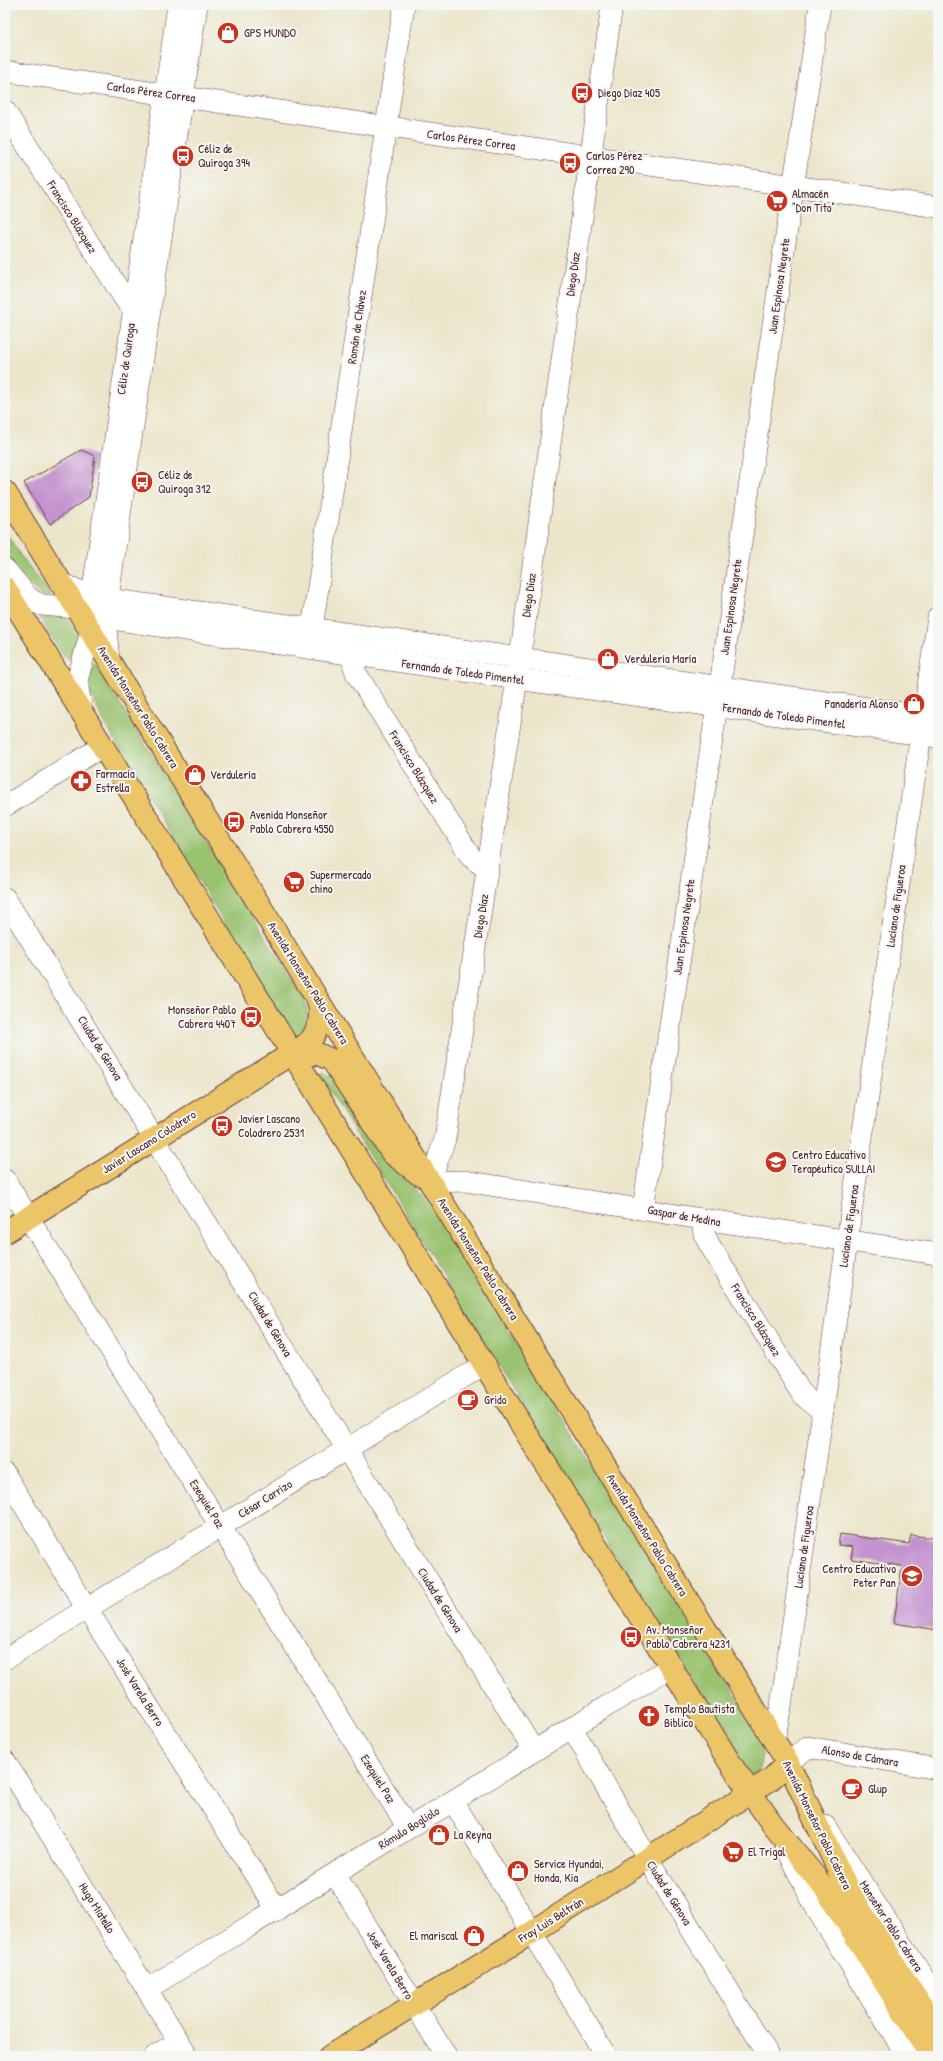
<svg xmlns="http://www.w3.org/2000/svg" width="943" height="2061" font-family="'Patrick Hand',sans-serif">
	<rect width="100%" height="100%" fill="#f6f6f2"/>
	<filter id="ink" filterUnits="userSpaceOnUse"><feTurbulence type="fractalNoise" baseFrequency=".025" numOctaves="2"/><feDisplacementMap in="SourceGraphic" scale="8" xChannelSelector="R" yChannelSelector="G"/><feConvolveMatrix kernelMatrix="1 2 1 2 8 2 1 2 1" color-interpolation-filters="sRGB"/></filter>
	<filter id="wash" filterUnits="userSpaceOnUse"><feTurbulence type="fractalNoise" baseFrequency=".012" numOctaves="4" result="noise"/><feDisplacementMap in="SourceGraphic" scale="16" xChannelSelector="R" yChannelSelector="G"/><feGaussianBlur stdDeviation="0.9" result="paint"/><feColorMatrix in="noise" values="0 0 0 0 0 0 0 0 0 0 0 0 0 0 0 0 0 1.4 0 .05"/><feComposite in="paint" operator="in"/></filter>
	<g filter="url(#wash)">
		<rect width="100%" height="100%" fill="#ebe6cb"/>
		<g fill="#9ac36f" stroke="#72714d">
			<path d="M 5,531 L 20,555 L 52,596 L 41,596 L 5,560 Z"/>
			<path d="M 43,614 L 67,617 L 78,637 L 70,659 L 64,657 L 39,617 Z"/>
			<path d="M 94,662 L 305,1000 L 308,1018 L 306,1031 L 294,1040 L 105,723 L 86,686 L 91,666 Z"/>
			<path d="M 322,1072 L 335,1078 L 386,1158 L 431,1206 L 757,1730 C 763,1745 764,1761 756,1774 L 750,1775 L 320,1075 Z"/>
		</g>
		<g id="blocks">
			<g fill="#c392cf">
				<path d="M 81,450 L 95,456 L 89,497 L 50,524 L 24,483 Z"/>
				<path d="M 840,1534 L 909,1544 L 911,1535 L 938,1539 L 938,1630 L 894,1623 L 902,1566 L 851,1559 L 853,1547 L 838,1545 Z"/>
			</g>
		</g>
	</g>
	<g filter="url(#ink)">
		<use href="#blocks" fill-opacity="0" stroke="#623d43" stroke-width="1"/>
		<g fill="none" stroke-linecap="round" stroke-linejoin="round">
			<g stroke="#623d43" stroke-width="22">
				<g id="minor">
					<path d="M 612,5 L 517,679 L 445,1139 L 430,1182 L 465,1181 L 702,1219 L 938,1254"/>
					<path d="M 5,71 L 938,207"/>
					<path d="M 5,111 L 126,301 L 133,307 L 141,309"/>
					<path d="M 5,569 L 28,597 L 35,602 L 42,605 L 76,608 L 105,618 L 517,679 L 938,737"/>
					<path d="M 60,583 L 92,596 L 108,599 L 937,718"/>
					<path d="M 310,642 L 404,5"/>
					<path d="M 351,656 L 356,673 L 471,857 L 488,870"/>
					<path d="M 109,661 L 105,618 L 150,310 L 197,5"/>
					<path d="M 82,712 L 77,681 L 91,631 L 92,596 L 178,5"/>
					<path d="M 5,806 L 103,746"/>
					<path d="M 5,898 C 183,1181 357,1467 534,1751"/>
					<path d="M 5,1180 L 408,1828"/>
					<path d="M 643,1209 L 820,5"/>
					<path d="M 702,1219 L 704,1234 L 709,1244 L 800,1391 L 808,1400 L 823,1411"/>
					<path d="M 5,1474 L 87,1609 L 277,1910"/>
					<path d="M 5,1659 L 485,1364"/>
					<path d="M 572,1728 L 648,1859 L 769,2056"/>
					<path d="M 774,1740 L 781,1706 L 847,1241 L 938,617"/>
					<path d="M 5,1761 L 188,2056"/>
					<path d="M 788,1763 L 808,1747 L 938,1769"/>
					<path d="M 453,1801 L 606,2056"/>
					<path d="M 825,1826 L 938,2000"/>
					<path d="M 785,1847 L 817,1910 L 907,2056"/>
					<path d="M 335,1874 L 446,2056"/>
					<path d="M 147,1989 L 672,1666"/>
					<path d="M 155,2056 L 179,2041"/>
				</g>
			</g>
			<g stroke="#623d43" stroke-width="24">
				<g id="major">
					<path d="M 5,492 L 788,1763 L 848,1890 L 938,2033"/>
					<path d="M 5,588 L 732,1766 L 773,1825 L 827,1891 L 931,2056"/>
					<path d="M 293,1054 L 318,1054 L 332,1060 L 392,1153 L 419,1174"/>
					<path d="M 5,1232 L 307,1044 C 319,1031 323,1018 318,1001"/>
					<path d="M 330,2056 L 531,1933 L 750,1793 L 771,1779 L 788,1763"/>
				</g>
			</g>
			<use href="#minor" stroke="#fff" stroke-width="21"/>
			<use href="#major" stroke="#ecc569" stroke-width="22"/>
		</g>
	</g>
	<defs>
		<g id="shop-disc" transform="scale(1.15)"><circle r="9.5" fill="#c8321e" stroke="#f6f6f2"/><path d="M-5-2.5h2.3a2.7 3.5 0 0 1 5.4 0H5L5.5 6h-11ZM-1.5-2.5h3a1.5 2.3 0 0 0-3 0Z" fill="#fff"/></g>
		<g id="bus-disc" transform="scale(1.15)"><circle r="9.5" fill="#c8321e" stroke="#f6f6f2"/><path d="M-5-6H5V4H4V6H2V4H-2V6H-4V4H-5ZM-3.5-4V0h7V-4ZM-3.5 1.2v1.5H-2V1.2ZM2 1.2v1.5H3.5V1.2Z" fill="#fff"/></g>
		<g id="supermarket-disc" transform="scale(1.15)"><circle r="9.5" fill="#c8321e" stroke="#f6f6f2"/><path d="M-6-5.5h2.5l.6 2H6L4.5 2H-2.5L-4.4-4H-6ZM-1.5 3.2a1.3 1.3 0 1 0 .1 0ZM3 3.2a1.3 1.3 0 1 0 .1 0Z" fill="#fff"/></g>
		<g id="pharmacy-disc" transform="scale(1.15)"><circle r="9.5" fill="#c8321e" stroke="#f6f6f2"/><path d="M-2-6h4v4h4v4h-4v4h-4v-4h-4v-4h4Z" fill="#fff"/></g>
		<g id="school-disc" transform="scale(1.15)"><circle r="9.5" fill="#c8321e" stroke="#f6f6f2"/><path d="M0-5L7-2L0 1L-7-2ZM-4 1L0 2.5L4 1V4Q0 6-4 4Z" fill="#fff"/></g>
		<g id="cafe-disc" transform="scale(1.15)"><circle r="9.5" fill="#c8321e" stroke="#f6f6f2"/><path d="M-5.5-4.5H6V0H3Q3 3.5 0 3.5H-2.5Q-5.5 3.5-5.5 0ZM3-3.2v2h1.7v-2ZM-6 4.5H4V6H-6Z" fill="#fff"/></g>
		<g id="church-disc" transform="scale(1.15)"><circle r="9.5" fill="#c8321e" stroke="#f6f6f2"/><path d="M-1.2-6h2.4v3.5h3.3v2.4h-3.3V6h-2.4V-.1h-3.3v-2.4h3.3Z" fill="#fff"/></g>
	</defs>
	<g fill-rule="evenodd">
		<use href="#shop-disc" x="228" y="33"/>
		<use href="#bus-disc" x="582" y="93"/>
		<use href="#bus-disc" x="183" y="156"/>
		<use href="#bus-disc" x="570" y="163"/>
		<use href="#supermarket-disc" x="777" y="201"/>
		<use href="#bus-disc" x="142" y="482"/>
		<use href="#shop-disc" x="608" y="659"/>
		<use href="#shop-disc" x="914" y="704"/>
		<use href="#shop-disc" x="195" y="775"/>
		<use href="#pharmacy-disc" x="81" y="781"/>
		<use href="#bus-disc" x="234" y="822"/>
		<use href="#supermarket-disc" x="294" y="882"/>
		<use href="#bus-disc" x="251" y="1017"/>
		<use href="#bus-disc" x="222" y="1126"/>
		<use href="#school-disc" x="776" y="1162"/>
		<use href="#cafe-disc" x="468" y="1400"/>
		<use href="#school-disc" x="912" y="1576"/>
		<use href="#bus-disc" x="631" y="1637"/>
		<use href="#church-disc" x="649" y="1716"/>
		<use href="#cafe-disc" x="852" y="1789"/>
		<use href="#shop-disc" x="439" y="1835"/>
		<use href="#supermarket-disc" x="733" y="1852"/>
		<use href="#shop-disc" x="518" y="1871"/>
		<use href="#shop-disc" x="474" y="1936"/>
	</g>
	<g text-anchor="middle" stroke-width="4" stroke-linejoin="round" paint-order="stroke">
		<g font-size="12" fill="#4a1f2b" stroke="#f6f6f2" text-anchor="start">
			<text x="244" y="37">GPS MUNDO</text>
			<text x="598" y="97">Diego Díaz 405</text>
			<text x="198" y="153">Céliz de<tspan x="198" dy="14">Quiroga 394</tspan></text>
			<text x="586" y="160">Carlos Pérez<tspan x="586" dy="14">Correa 290</tspan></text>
			<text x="792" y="198">Almacén<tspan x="792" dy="14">"Don Tito"</tspan></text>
			<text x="158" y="479">Céliz de<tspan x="158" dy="14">Quiroga 312</tspan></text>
			<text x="624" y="663">Verdulería María</text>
			<text x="898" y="708" text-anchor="end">Panadería Alonso</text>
			<text x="96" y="778">Farmacia<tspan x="96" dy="14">Estrella</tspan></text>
			<text x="210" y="779">Verdulería</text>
			<text x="250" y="819">Avenida Monseñor<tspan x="250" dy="14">Pablo Cabrera 4550</tspan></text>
			<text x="310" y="879">Supermercado<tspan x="310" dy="14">chino</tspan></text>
			<text x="236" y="1014" text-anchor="end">Monseñor Pablo<tspan x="236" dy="14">Cabrera 4407</tspan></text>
			<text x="238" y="1123">Javier Lascano<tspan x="238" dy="14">Colodrero 2531</tspan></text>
			<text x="792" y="1159">Centro Educativo<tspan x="792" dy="14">Terapéutico SULLAI</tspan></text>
			<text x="484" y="1404">Grido</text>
			<text x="896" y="1573" text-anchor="end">Centro Educativo<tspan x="896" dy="14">Peter Pan</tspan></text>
			<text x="646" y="1634">Av. Monseñor<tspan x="646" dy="14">Pablo Cabrera 4231</tspan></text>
			<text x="664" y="1713">Templo Bautista<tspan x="664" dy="14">Biblico</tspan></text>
			<text x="868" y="1793">Glup</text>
			<text x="454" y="1839">La Reyna</text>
			<text x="748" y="1856">El Trigal</text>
			<text x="534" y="1868">Service Hyundai,<tspan x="534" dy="14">Honda, Kia</tspan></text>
			<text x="458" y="1940" text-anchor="end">El mariscal</text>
		</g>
		<g font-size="12" fill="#4a1f2b" stroke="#f6f6f2">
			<text transform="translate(151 92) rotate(8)" y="4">Carlos Pérez Correa</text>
			<text transform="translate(471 140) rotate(8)" y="4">Carlos Pérez Correa</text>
			<text transform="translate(72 217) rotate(58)" y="4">Francisco Blázquez</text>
			<text transform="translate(573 274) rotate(-82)" y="4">Diego Díaz</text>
			<text transform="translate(779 286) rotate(-82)" y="4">Juan Espinosa Negrete</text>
			<text transform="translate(357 327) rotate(-82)" y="4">Román de Chávez</text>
			<text transform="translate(126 359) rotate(-82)" y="4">Céliz de Quiroga</text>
			<text transform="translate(529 595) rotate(-82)" y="4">Diego Díaz</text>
			<text transform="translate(731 607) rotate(-82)" y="4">Juan Espinosa Negrete</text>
			<text transform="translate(463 672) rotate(8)" y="4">Fernando de Toledo Pimentel</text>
			<text transform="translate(138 707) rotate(58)" y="4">Avenida Monseñor Pablo Cabrera</text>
			<text transform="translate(784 716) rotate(8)" y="4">Fernando de Toledo Pimentel</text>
			<text transform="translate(414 767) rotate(58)" y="4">Francisco Blázquez</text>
			<text transform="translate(896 906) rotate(-82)" y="4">Luciano de Figueroa</text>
			<text transform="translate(481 916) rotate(-81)" y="4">Diego Díaz</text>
			<text transform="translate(684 927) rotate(-82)" y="4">Juan Espinosa Negrete</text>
			<text transform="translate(308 983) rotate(58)" y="4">Avenida Monseñor Pablo Cabrera</text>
			<text transform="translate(100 1048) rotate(58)" y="4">Ciudad de Génova</text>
			<text transform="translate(149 1142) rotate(-32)" y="4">Javier Lascano Colodrero</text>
			<text transform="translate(684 1216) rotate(10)" y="4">Gaspar de Medina</text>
			<text transform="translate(849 1226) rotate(-82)" y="4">Luciano de Figueroa</text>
			<text transform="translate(478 1259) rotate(58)" y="4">Avenida Monseñor Pablo Cabrera</text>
			<text transform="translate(756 1320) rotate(58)" y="4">Francisco Blázquez</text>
			<text transform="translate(270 1324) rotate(59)" y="4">Ciudad de Génova</text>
			<text transform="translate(265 1499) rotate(-32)" y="4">César Carrizo</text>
			<text transform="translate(207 1504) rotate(58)" y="4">Ezequiel Paz</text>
			<text transform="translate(647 1535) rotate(58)" y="4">Avenida Monseñor Pablo Cabrera</text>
			<text transform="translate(804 1547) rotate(-82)" y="4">Luciano de Figueroa</text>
			<text transform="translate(440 1600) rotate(58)" y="4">Ciudad de Génova</text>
			<text transform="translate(140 1692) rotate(58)" y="4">José Varela Berro</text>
			<text transform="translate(860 1756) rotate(10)" y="4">Alonso de Cámara</text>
			<text transform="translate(378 1779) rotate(58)" y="4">Ezequiel Paz</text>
			<text transform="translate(817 1825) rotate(64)" y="4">Avenida Monseñor Pablo Cabrera</text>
			<text transform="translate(409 1828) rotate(-32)" y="4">Rómulo Bogliolo</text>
			<text transform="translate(669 1893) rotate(58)" y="4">Ciudad de Génova</text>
			<text transform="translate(97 1908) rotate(58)" y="4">Hugo Miatello</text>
			<text transform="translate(551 1920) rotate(-32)" y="4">Fray Luis Beltrán</text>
			<text transform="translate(891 1926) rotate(57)" y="4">Monseñor Pablo Cabrera</text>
			<text transform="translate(390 1965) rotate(59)" y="4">José Varela Berro</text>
		</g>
	</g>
	<rect width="943" height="2061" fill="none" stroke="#f6f6f2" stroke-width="20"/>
</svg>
